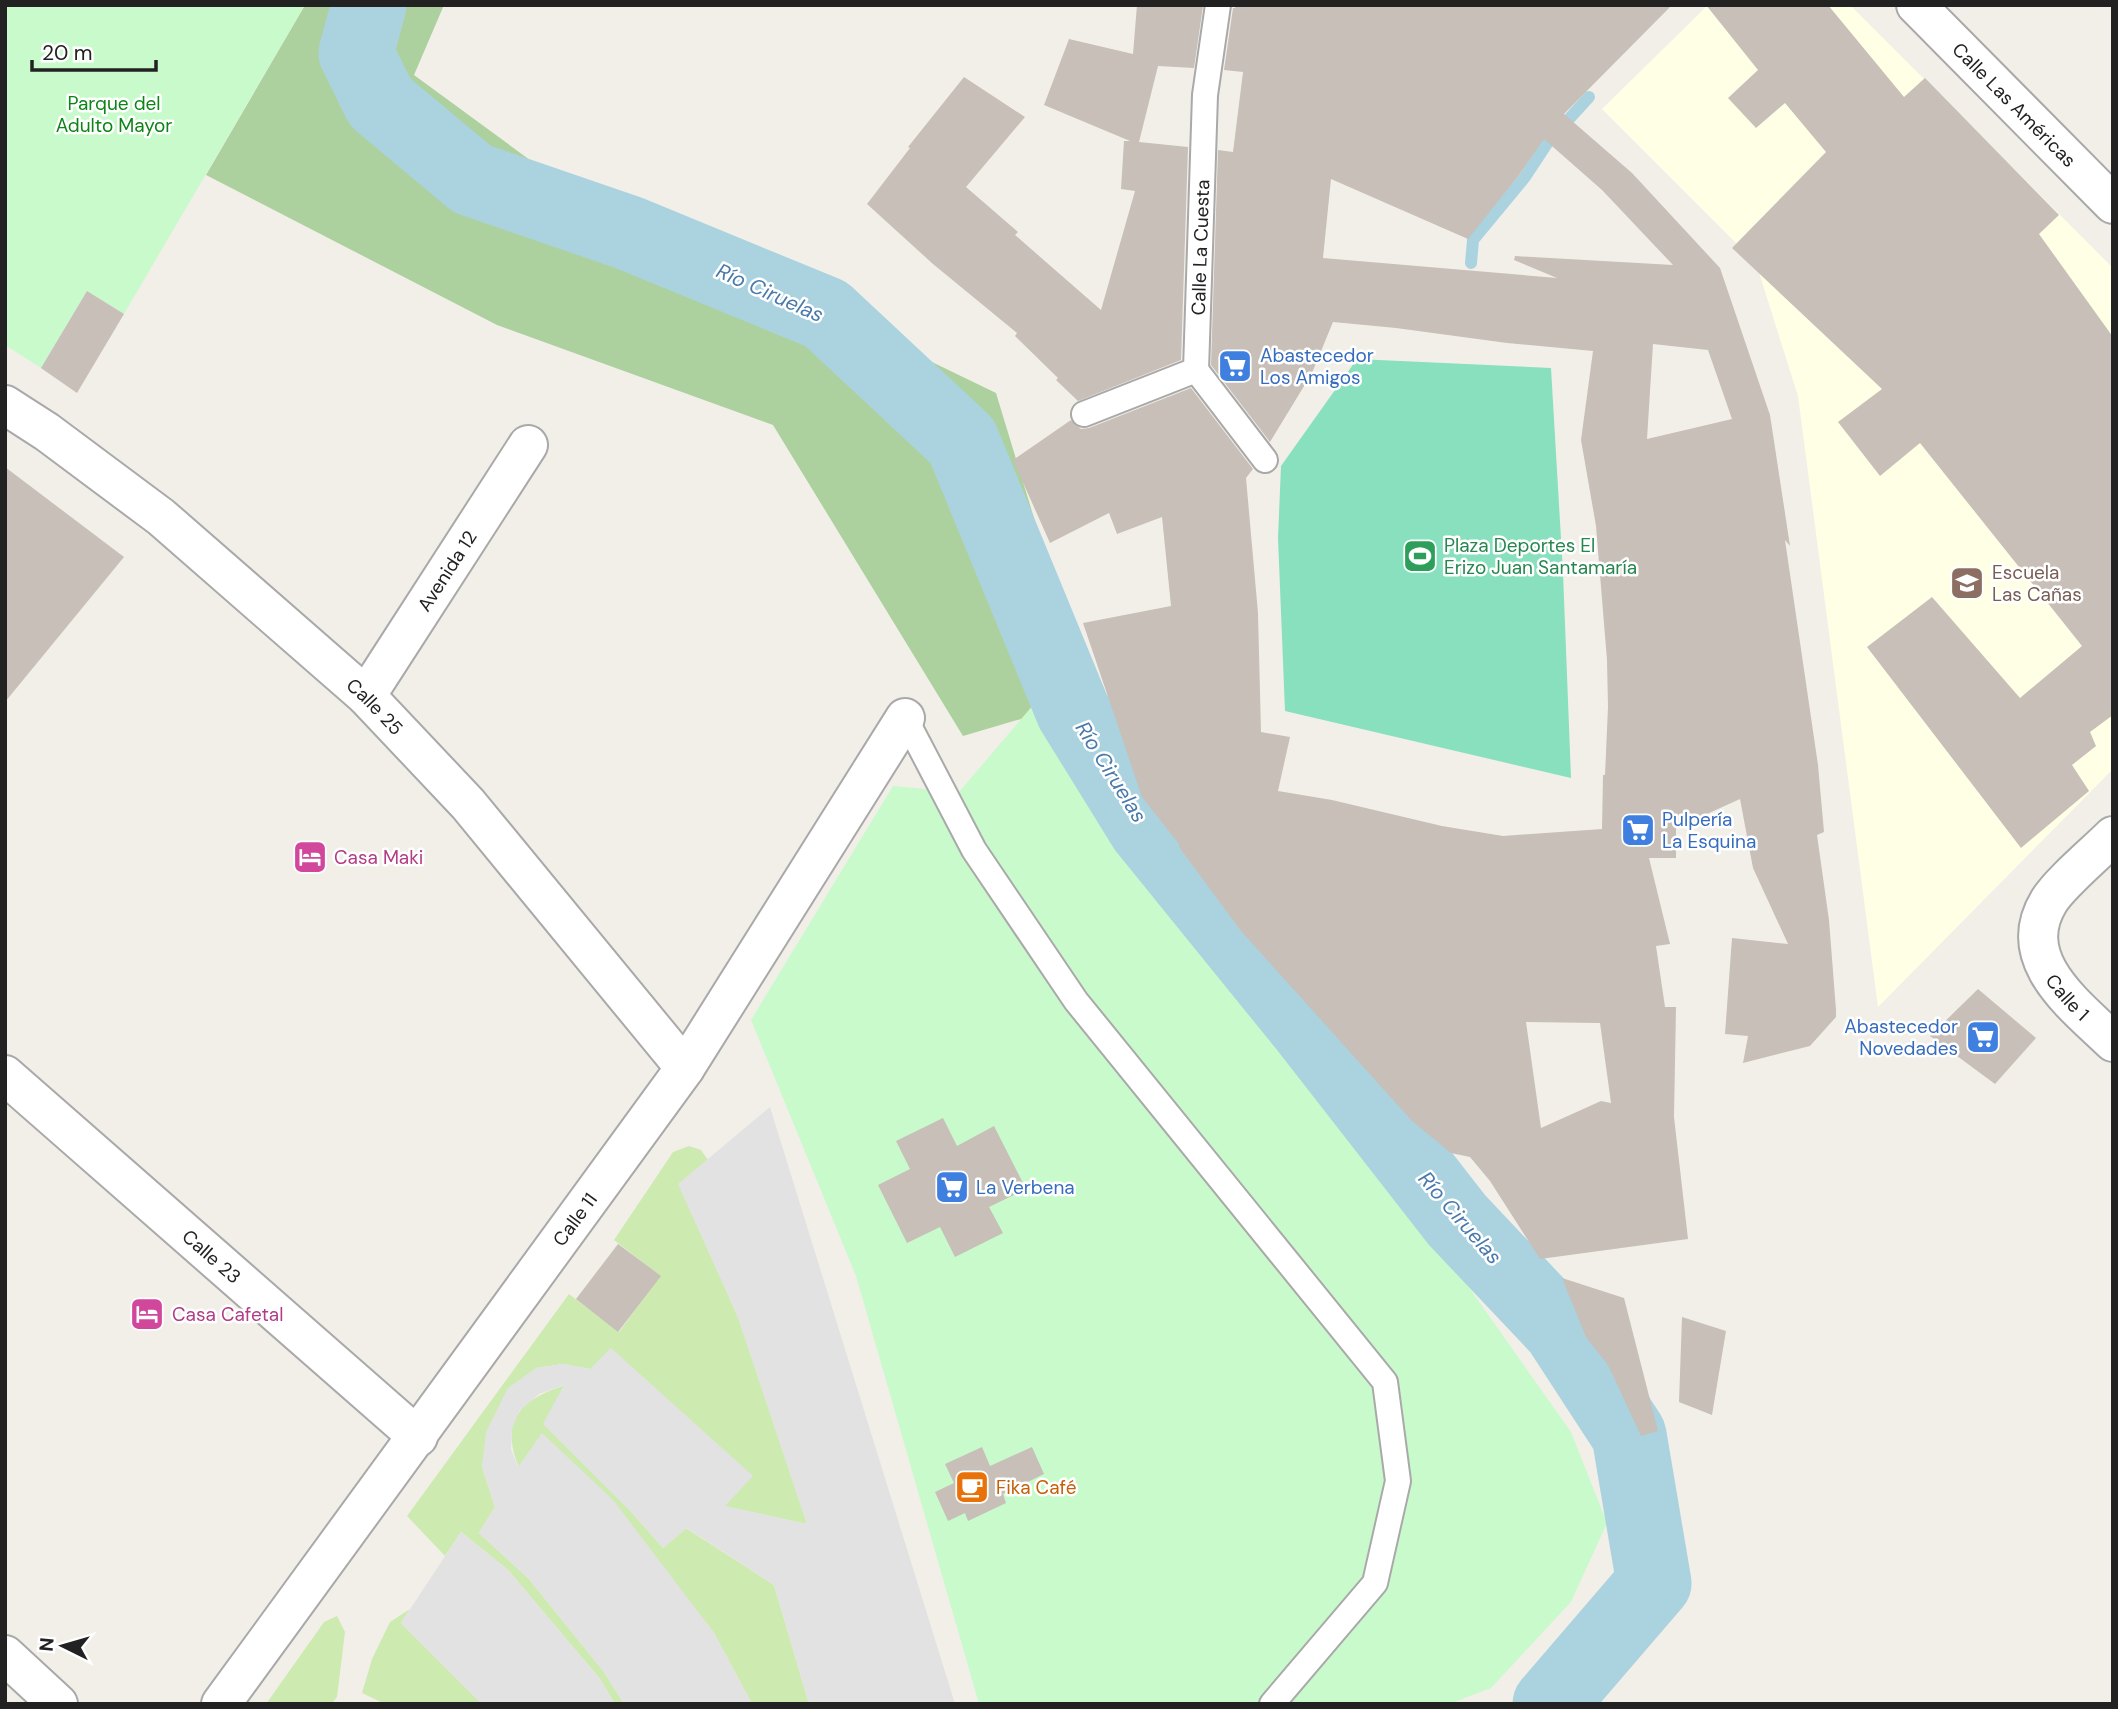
<svg xmlns="http://www.w3.org/2000/svg" width="2118" height="1709" font-family="'DM Sans',sans-serif">
	<rect width="100%" height="100%" fill="#f2efe9"/>
	<path fill="#ffffe5" d="M 1708,5 L 1850,5 L 2113,268 L 2113,769 L 1878,1007 L 1798,396 L 1756,263 L 1602,109 Z"/>
	<g fill="#cdebb0">
		<path d="M 689,1146 L 701,1150 L 708,1160 L 679,1185 L 738,1317 L 807,1524 L 724,1506 L 752,1475 L 590,1369 L 563,1364 L 536,1368 L 482,1467 L 495,1507 L 479,1533 L 529,1579 L 604,1672 L 624,1704 L 615,1704 L 600,1679 L 508,1570 L 461,1532 L 445,1556 L 407,1516 L 569,1294 L 619,1332 L 660,1276 L 614,1240 L 673,1152 Z"/>
		<path d="M 565,1385 L 634,1515 L 663,1548 L 686,1528 L 774,1585 L 809,1704 L 752,1704 L 714,1633 L 667,1573 L 542,1434 L 519,1468 C 499,1419 521,1400 565,1385 Z"/>
		<path d="M 410,1609 L 401,1623 L 482,1704 L 385,1704 L 362,1693 L 372,1659 L 390,1622 Z"/>
		<path d="M 337,1616 L 345,1632 L 337,1697 L 331,1704 L 266,1704 L 324,1622 Z"/>
	</g>
	<path fill="#add19e" d="M 305,5 L 444,5 L 414,75 L 560,182 L 996,393 L 1089,699 L 963,736 L 773,425 L 497,325 L 206,175 Z"/>
	<g fill="#c8facc">
		<path d="M 5,5 L 305,5 L 124,314 L 87,291 L 41,368 L 5,345 Z"/>
		<path d="M 1034,704 L 1273,1032 L 1434,1238 L 1571,1432 L 1607,1523 L 1571,1602 L 1491,1688 L 1449,1704 L 979,1704 L 856,1276 L 751,1020 L 893,786 L 959,792 Z"/>
	</g>
	<path fill="#88e0be" d="M 1357,359 L 1551,368 L 1563,573 L 1571,778 L 1285,711 L 1278,538 L 1281,466 Z"/>
	<g fill="#e2e2e2">
		<path d="M 770,1107 L 955,1704 L 809,1704 L 774,1585 L 687,1528 L 663,1548 L 634,1515 L 543,1424 L 564,1385 L 539,1394 L 519,1411 L 512,1429 L 511,1449 L 518,1467 L 542,1433 L 614,1501 L 714,1633 L 752,1704 L 624,1704 L 604,1672 L 529,1579 L 479,1533 L 495,1507 L 482,1467 L 486,1432 L 508,1388 L 536,1368 L 563,1364 L 590,1369 L 611,1348 L 753,1476 L 725,1506 L 807,1524 L 738,1317 L 678,1184 Z"/>
		<path d="M 461,1532 L 508,1570 L 600,1679 L 615,1704 L 482,1704 L 401,1623 Z"/>
	</g>
	<g fill="none" stroke-linecap="round" stroke-linejoin="round">
		<path stroke="#aad3df" stroke-width="12" d="M 1471,263 L 1473,240 L 1525,177 L 1548,142 L 1589,97"/>
		<path stroke="#aad3df" stroke-width="75" d="M 369,5 L 356,53 L 380,102 L 472,179 L 629,233 L 826,314 L 962,441 L 1073,711 L 1146,829 L 1305,1025 L 1457,1220 L 1560,1329 L 1629,1435 L 1654,1583 L 1550,1704"/>
	</g>
	<g fill="#c7bfb8" fill-rule="evenodd">
		<path d="M 1137,5 L 1203,6 L 1194,68 L 1158,66 L 1139,142 L 1188,147 L 1181,360 L 1078,401 L 1056,380 L 1058,378 L 1015,336 L 1017,333 L 933,264 L 867,204 L 910,148 L 908,147 L 964,77 L 1025,117 L 966,187 L 1018,232 L 1015,235 L 1101,310 L 1135,191 L 1121,189 L 1124,141 L 1130,141 L 1044,105 L 1069,39 L 1133,54 Z"/>
		<path d="M 1236,5 L 1672,5 L 1564,114 L 1632,173 L 1720,268 L 1770,415 L 1790,546 L 1785,540 L 1818,765 L 1824,832 L 1817,835 L 1829,920 L 1836,1010 L 1836,1017 L 1810,1046 L 1743,1063 L 1748,1036 L 1725,1034 L 1732,938 L 1788,944 L 1753,868 L 1740,799 L 1676,828 L 1676,858 L 1649,858 L 1670,944 L 1656,946 L 1665,1007 L 1676,1007 L 1674,1117 L 1688,1239 L 1540,1259 L 1490,1181 L 1470,1157 L 1451,1153 L 1412,1121 L 1241,931 L 1179,847 L 1179,844 L 1142,797 L 1083,623 L 1171,606 L 1162,517 L 1117,534 L 1109,513 L 1050,543 L 1013,460 L 1071,420 L 1081,429 L 1089,428 L 1191,388 L 1253,469 L 1246,478 L 1258,613 L 1261,732 L 1290,737 L 1278,791 L 1332,800 L 1442,826 L 1503,836 L 1602,829 L 1603,775 L 1605,775 L 1608,707 L 1607,660 L 1596,526 L 1581,440 L 1593,351 L 1507,343 L 1396,328 L 1333,322 L 1312,373 L 1270,442 L 1211,365 L 1218,150 L 1233,152 L 1243,72 L 1224,70 L 1233,8 L 1235,8 ZM 1544,139 L 1602,190 L 1673,265 L 1515,256 L 1514,260 L 1557,278 L 1323,258 L 1331,179 L 1468,239 L 1519,175 ZM 1653,344 L 1708,350 L 1732,419 L 1647,439 ZM 1526,1022 L 1600,1023 L 1611,1103 L 1601,1101 L 1541,1128 Z"/>
		<path d="M 1706,5 L 1828,5 L 1904,97 L 1925,78 L 2059,215 L 2039,234 L 2113,337 L 2113,715 L 2090,732 L 2096,746 L 2072,765 L 2089,791 L 2021,848 L 1867,647 L 1932,597 L 2020,698 L 2082,646 L 1920,443 L 1880,476 L 1838,422 L 1882,389 L 1732,248 L 1826,152 L 1785,103 L 1756,128 L 1728,98 L 1758,70 Z"/>
		<path d="M 87,291 L 124,314 L 77,393 L 41,368 Z"/>
		<path d="M 5,467 L 124,557 L 5,702 Z"/>
		<path d="M 1978,989 L 2036,1038 L 1995,1084 L 1930,1036 Z"/>
		<path d="M 943,1118 L 957,1146 L 994,1126 L 1026,1189 L 989,1207 L 1003,1233 L 955,1257 L 940,1227 L 907,1243 L 878,1185 L 910,1169 L 896,1141 Z"/>
		<path d="M 618,1244 L 661,1276 L 618,1332 L 576,1299 Z"/>
		<path d="M 1562,1278 L 1624,1298 L 1658,1431 L 1641,1436 L 1608,1365 L 1586,1337 Z"/>
		<path d="M 1682,1317 L 1726,1331 L 1712,1415 L 1679,1402 Z"/>
		<path d="M 982,1447 L 990,1466 L 1032,1447 L 1044,1474 L 1003,1494 L 1006,1503 L 968,1521 L 965,1513 L 948,1521 L 935,1492 L 954,1483 L 945,1464 Z"/>
	</g>
	<g fill="none" stroke-linecap="round" stroke-linejoin="round">
		<g stroke="#a9a9a9" stroke-width="28">
			<g id="lane">
				<path d="M 1196,370 L 1265,460"/>
				<path id="s1" d="M 1084,414 L 1196,370 L 1205,95 L 1218,5"/>
				<path d="M 905,718 L 974,850 L 1076,1001 L 1385,1382 L 1398,1481 L 1375,1583 L 1272,1704"/>
			</g>
		</g>
		<g stroke="#a9a9a9" stroke-width="42">
			<g id="street">
				<path id="s2" d="M 1916,5 L 2113,204"/>
				<path id="s3" d="M 5,405 L 47,432 L 161,517 L 366,696 L 468,804 L 685,1068"/>
				<path id="s4" d="M 366,696 L 528,445"/>
				<path id="s5" d="M 2113,836 C 2096,853 2060,883 2049,901 C 2013,960 2075,1005 2113,1042"/>
				<path id="s6" d="M 5,1075 L 418,1437"/>
				<path d="M 5,1655 L 58,1704"/>
				<path id="s7" d="M 221,1704 L 685,1068 L 905,718"/>
			</g>
		</g>
		<use href="#lane" stroke="#fff" stroke-width="24"/>
		<use href="#street" stroke="#fff" stroke-width="38"/>
	</g>
	<defs>
		<g id="supermarket-square" transform="scale(1.75)"><rect x="-9" y="-9" width="18" height="18" rx="4" fill="#3f7fe0" stroke="#fff"/><path d="M-6-5.5h2.5l.6 2H6L4.5 2H-2.5L-4.4-4H-6ZM-1.5 3.2a1.3 1.3 0 1 0 .1 0ZM3 3.2a1.3 1.3 0 1 0 .1 0Z" fill="#fff"/></g>
		<g id="stadium-square" transform="scale(1.75)"><rect x="-9" y="-9" width="18" height="18" rx="4" fill="#2e9e5b" stroke="#fff"/><path d="M0-5a6.5 5 0 1 0 0 10a6.5 5 0 1 0 0-10ZM-3.5-1.8h7v3.6h-7Z" fill="#fff"/></g>
		<g id="school-square" transform="scale(1.75)"><rect x="-9" y="-9" width="18" height="18" rx="4" fill="#8d6e63" stroke="#fff"/><path d="M0-5L7-2L0 1L-7-2ZM-4 1L0 2.5L4 1V4Q0 6-4 4Z" fill="#fff"/></g>
		<g id="hotel-square" transform="scale(1.75)"><rect x="-9" y="-9" width="18" height="18" rx="4" fill="#d1479c" stroke="#fff"/><path d="M-6-4.5h1.5V1H6V5H4.5V3h-9V5H-6ZM-4 0a1.8 1.8 0 1 1 3.6 0ZM.5 0V-2.5h3Q6-2.5 6 0Z" fill="#fff"/></g>
		<g id="cafe-square" transform="scale(1.75)"><rect x="-9" y="-9" width="18" height="18" rx="4" fill="#e8710a" stroke="#fff"/><path d="M-5.5-4.5H6V0H3Q3 3.5 0 3.5H-2.5Q-5.5 3.5-5.5 0ZM3-3.2v2h1.7v-2ZM-6 4.5H4V6H-6Z" fill="#fff"/></g>
	</defs>
	<g fill-rule="evenodd">
		<use href="#supermarket-square" x="1235" y="366"/>
		<use href="#stadium-square" x="1420" y="556"/>
		<use href="#school-square" x="1967" y="583"/>
		<use href="#supermarket-square" x="1638" y="830"/>
		<use href="#hotel-square" x="310" y="857"/>
		<use href="#supermarket-square" x="1983" y="1037"/>
		<use href="#supermarket-square" x="952" y="1187"/>
		<use href="#hotel-square" x="147" y="1314"/>
		<use href="#cafe-square" x="972" y="1487"/>
	</g>
	<g text-anchor="middle" stroke-width="5" stroke-linejoin="round" paint-order="stroke">
		<g font-size="19" fill="#0c8416" stroke="#fff">
			<text x="114" y="110">Parque del<tspan x="114" dy="22">Adulto Mayor</tspan></text>
		</g>
		<g font-size="19" fill="#222" stroke="#fff">
			<text dy="7" stroke="none"><textPath href="#s2" startOffset="140">Calle Las Américas</textPath></text>
			<text dy="7" stroke="none"><textPath href="#s1" startOffset="243">Calle La Cuesta</textPath></text>
			<text dy="7" stroke="none"><textPath href="#s4" startOffset="149">Avenida 12</textPath></text>
			<text dy="7" stroke="none"><textPath href="#s3" startOffset="478">Calle 25</textPath></text>
			<text dy="7" stroke="none"><textPath href="#s5" startOffset="198">Calle 1</textPath></text>
			<text dy="7" stroke="none"><textPath href="#s7" startOffset="600">Calle 11</textPath></text>
			<text dy="7" stroke="none"><textPath href="#s6" startOffset="275">Calle 23</textPath></text>
		</g>
		<g font-size="19" fill="#366cbe" stroke="#fff" text-anchor="start">
			<text x="1260" y="362">Abastecedor<tspan x="1260" dy="22">Los Amigos</tspan></text>
			<text x="1662" y="826">Pulpería<tspan x="1662" dy="22">La Esquina</tspan></text>
			<text x="1958" y="1033" text-anchor="end">Abastecedor<tspan x="1958" dy="22">Novedades</tspan></text>
			<text x="976" y="1194">La Verbena</text>
		</g>
		<g font-size="19" fill="#27864d" stroke="#fff" text-anchor="start">
			<text x="1444" y="552">Plaza Deportes El<tspan x="1444" dy="22">Erizo Juan Santamaría</tspan></text>
		</g>
		<g font-size="19" fill="#785e54" stroke="#fff" text-anchor="start">
			<text x="1992" y="579">Escuela<tspan x="1992" dy="22">Las Cañas</tspan></text>
		</g>
		<g font-size="19" fill="#b23c85" stroke="#fff" text-anchor="start">
			<text x="334" y="864">Casa Maki</text>
			<text x="172" y="1321">Casa Cafetal</text>
		</g>
		<g font-size="19" fill="#c56008" stroke="#fff" text-anchor="start">
			<text x="996" y="1494">Fika Café</text>
		</g>
		<g font-size="21" font-style="italic" fill="#4a7aab" stroke="#fff">
			<text transform="translate(770 293) rotate(24)" y="7">Río Ciruelas</text>
			<text transform="translate(1111 772) rotate(58)" y="7">Río Ciruelas</text>
			<text transform="translate(1460 1218) rotate(49)" y="7">Río Ciruelas</text>
		</g>
	</g>
	<rect width="2118" height="1709" fill="none" stroke="#222222" stroke-width="14"/>
	<g transform="translate(63 1646) rotate(275)" stroke="#ffffff" stroke-width="5" paint-order="stroke">
	<path d="M0-5L12 26L0 18L-12 26Z" fill="#222222"/>
	<text y="-10" font-size="19" font-weight="bold" text-anchor="middle" fill="#222222">N</text>
	</g>
	<path d="M32 60v10h124v-10" fill="none" stroke="#222222" stroke-width="3.5"/>
	<text x="42" y="60" font-size="21" fill="#222222" stroke="#ffffff" stroke-width="5" paint-order="stroke">20 m</text>
</svg>
